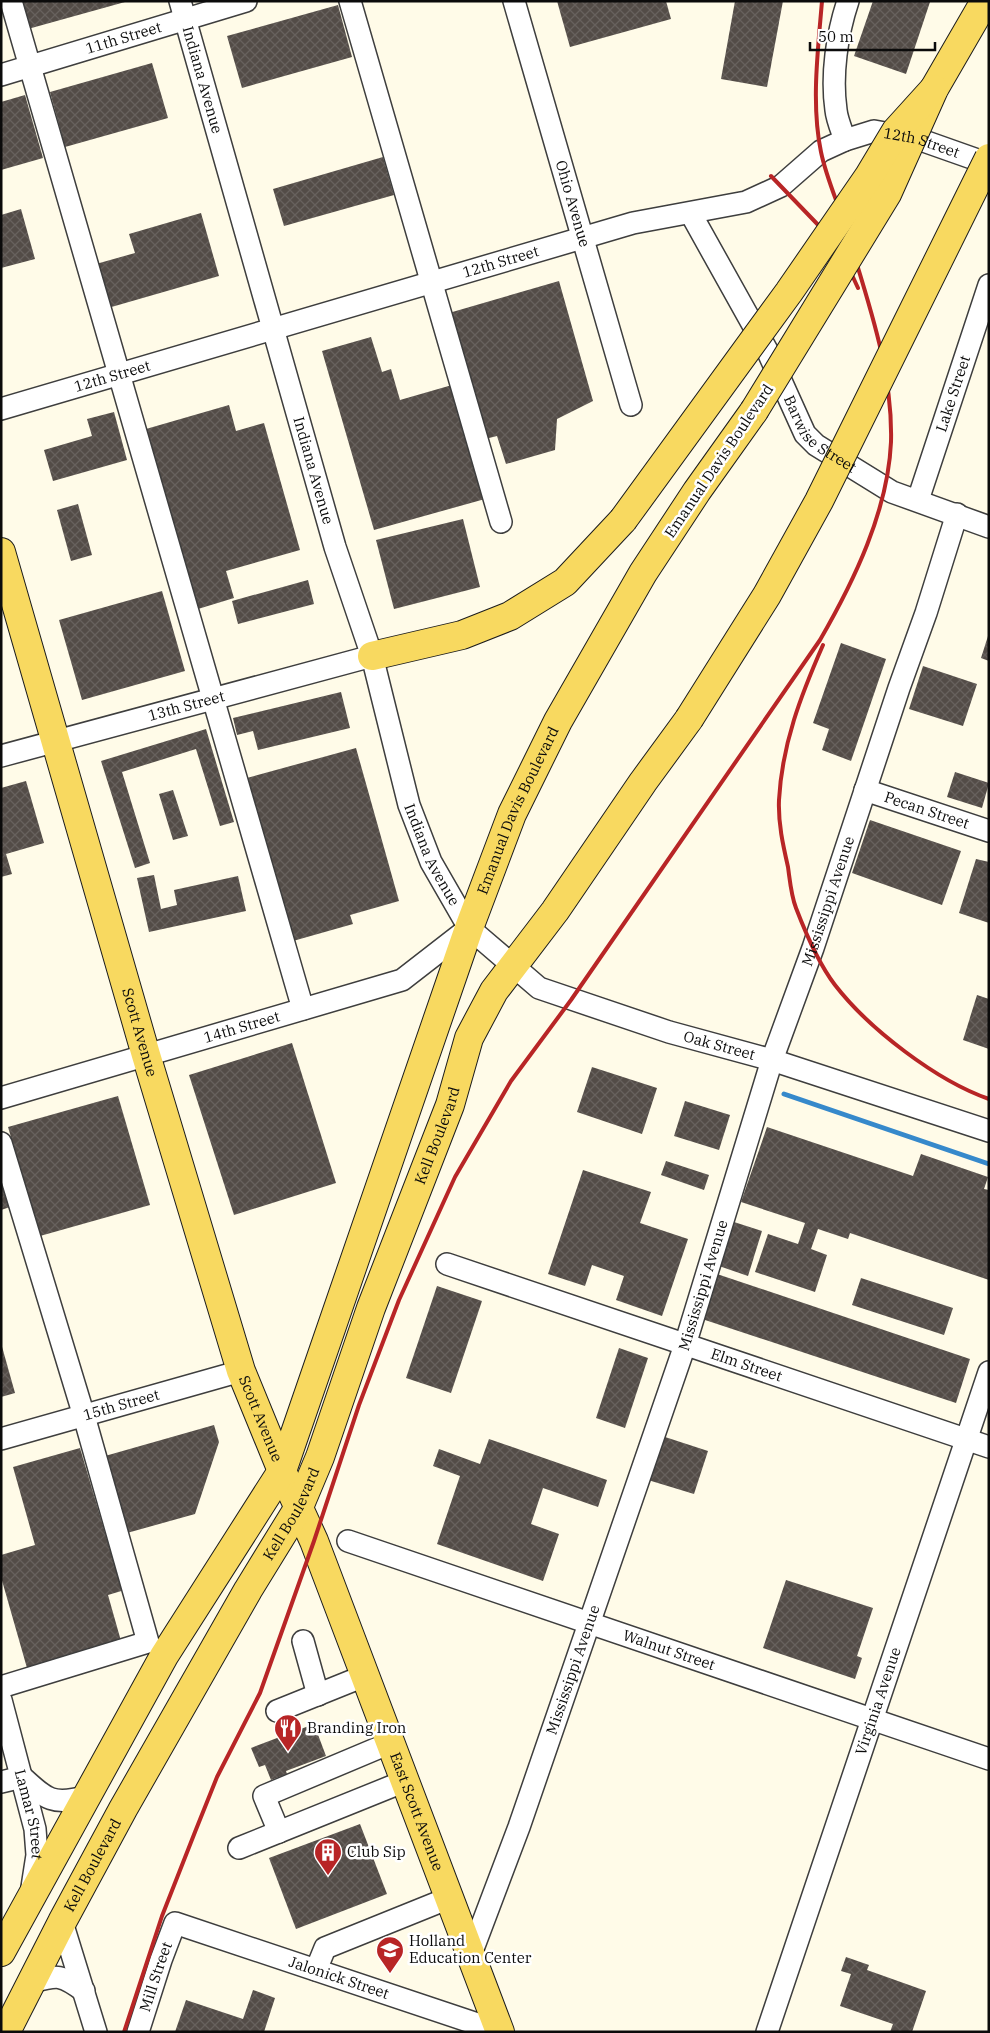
<svg xmlns="http://www.w3.org/2000/svg" width="990" height="2033" font-family="'IBM Plex Serif',serif">
	<defs>
		<pattern id="building-cross-hatch" width="8" height="8" patternUnits="userSpaceOnUse" patternTransform="scale(1.25)"><rect width="8" height="8" fill="#534c47"/><path d="M0 0l8 8M0 8l8-8" fill="none" stroke="#67615d"/></pattern>
	</defs>
	<rect width="100%" height="100%" fill="#fffbe8"/>
	<g fill="none" stroke-linecap="round" stroke-linejoin="round">
		<path stroke="#3689cb" stroke-width="5" d="M 784,1094 L 989,1164"/>
	</g>
	<g fill="url(#building-cross-hatch)">
		<path d="M 20,1 L 125,1 L 125,2 L 28,29 Z"/>
		<path d="M 557,1 L 666,1 L 671,19 L 570,47 Z"/>
		<path d="M 735,1 L 783,1 L 767,87 L 721,79 Z"/>
		<path d="M 873,1 L 930,2 L 906,74 L 854,56 Z"/>
		<path d="M 338,5 L 352,57 L 242,88 L 227,36 Z"/>
		<path d="M 152,63 L 168,118 L 65,147 L 50,92 Z"/>
		<path d="M 25,95 L 43,158 L 1,170 L 1,102 Z"/>
		<path d="M 383,157 L 394,195 L 284,226 L 273,189 Z"/>
		<path d="M 21,209 L 35,259 L 1,268 L 1,215 Z"/>
		<path d="M 201,213 L 219,276 L 108,308 L 96,264 L 135,253 L 129,234 Z"/>
		<path d="M 559,281 L 593,401 L 557,419 L 555,450 L 506,464 L 497,436 L 485,439 L 449,313 Z"/>
		<path d="M 371,337 L 382,372 L 391,369 L 400,400 L 452,385 L 485,499 L 374,530 L 322,351 Z"/>
		<path d="M 229,405 L 236,431 L 264,423 L 300,550 L 226,571 L 234,598 L 198,609 L 146,429 Z"/>
		<path d="M 114,412 L 127,460 L 53,481 L 44,450 L 92,436 L 87,419 Z"/>
		<path d="M 78,504 L 92,555 L 71,561 L 57,510 Z"/>
		<path d="M 463,519 L 480,587 L 394,609 L 376,540 Z"/>
		<path d="M 308,580 L 314,604 L 238,624 L 232,601 Z"/>
		<path d="M 162,591 L 185,671 L 82,700 L 59,620 Z"/>
		<path d="M 988,636 L 989,636 L 989,661 L 981,658 Z"/>
		<path d="M 841,643 L 886,659 L 851,761 L 822,750 L 829,729 L 813,723 Z"/>
		<path d="M 923,666 L 977,684 L 963,726 L 909,709 Z"/>
		<path d="M 341,692 L 350,728 L 258,750 L 253,731 L 237,735 L 233,718 Z"/>
		<path d="M 206,729 L 234,822 L 220,826 L 196,749 L 122,772 L 150,863 L 135,868 L 101,761 Z"/>
		<path d="M 356,748 L 399,901 L 350,915 L 353,924 L 293,941 L 247,778 Z"/>
		<path d="M 955,772 L 989,783 L 982,808 L 947,797 Z"/>
		<path d="M 26,781 L 44,843 L 6,854 L 12,874 L 1,877 L 1,788 Z"/>
		<path d="M 173,790 L 188,836 L 173,840 L 159,794 Z"/>
		<path d="M 870,820 L 961,851 L 942,905 L 852,873 Z"/>
		<path d="M 976,859 L 989,862 L 989,923 L 959,913 Z"/>
		<path d="M 154,875 L 161,909 L 177,905 L 174,890 L 238,876 L 246,911 L 149,932 L 137,878 Z"/>
		<path d="M 977,995 L 989,999 L 989,1049 L 963,1040 Z"/>
		<path d="M 292,1043 L 336,1183 L 234,1215 L 189,1075 Z"/>
		<path d="M 592,1067 L 657,1088 L 642,1134 L 577,1112 Z"/>
		<path d="M 118,1096 L 150,1205 L 40,1236 L 8,1127 Z"/>
		<path d="M 685,1101 L 730,1115 L 719,1150 L 674,1136 Z"/>
		<path d="M 767,1127 L 913,1176 L 921,1154 L 988,1177 L 984,1189 L 989,1190 L 989,1280 L 850,1233 L 848,1239 L 818,1229 L 811,1249 L 827,1255 L 815,1292 L 755,1272 L 768,1234 L 798,1244 L 805,1223 L 741,1202 Z"/>
		<path d="M 666,1161 L 709,1175 L 704,1190 L 661,1175 Z"/>
		<path d="M 583,1170 L 651,1192 L 640,1223 L 688,1239 L 662,1316 L 616,1300 L 624,1276 L 592,1265 L 585,1286 L 548,1274 Z"/>
		<path d="M 1,1177 L 10,1207 L 1,1210 Z"/>
		<path d="M 734,1222 L 762,1231 L 748,1276 L 719,1266 Z"/>
		<path d="M 717,1274 L 970,1359 L 956,1403 L 702,1319 Z"/>
		<path d="M 861,1278 L 953,1308 L 944,1335 L 852,1305 Z"/>
		<path d="M 437,1286 L 482,1301 L 451,1393 L 406,1378 Z"/>
		<path d="M 1,1343 L 15,1393 L 1,1397 Z"/>
		<path d="M 619,1348 L 648,1358 L 625,1428 L 596,1418 Z"/>
		<path d="M 214,1425 L 219,1442 L 195,1514 L 127,1533 L 105,1456 Z"/>
		<path d="M 662,1436 L 708,1451 L 694,1494 L 648,1480 Z"/>
		<path d="M 489,1439 L 607,1480 L 598,1507 L 543,1488 L 531,1524 L 559,1534 L 543,1581 L 437,1544 L 460,1476 L 433,1466 L 439,1449 L 480,1464 Z"/>
		<path d="M 80,1448 L 114,1563 L 120,1561 L 128,1589 L 108,1595 L 121,1641 L 27,1668 L 1,1577 L 1,1555 L 35,1545 L 13,1467 Z"/>
		<path d="M 786,1580 L 873,1608 L 857,1656 L 862,1658 L 855,1679 L 763,1648 Z"/>
		<path d="M 314,1724 L 326,1756 L 286,1771 L 287,1774 L 271,1780 L 265,1765 L 259,1767 L 251,1748 Z"/>
		<path d="M 360,1824 L 387,1894 L 296,1929 L 269,1858 Z"/>
		<path d="M 846,1957 L 869,1965 L 867,1970 L 926,1991 L 912,2032 L 890,2032 L 893,2024 L 840,2006 L 851,1974 L 841,1971 Z"/>
		<path d="M 253,1990 L 275,1998 L 264,2032 L 175,2032 L 186,2000 L 243,2019 Z"/>
	</g>
	<g fill="none" stroke-linecap="round" stroke-linejoin="round">
		<g stroke="#3e3e3e" stroke-width="24">
			<g id="minor">
				<path d="M 11,1 L 303,1009"/>
				<path id="s1" d="M 180,1 L 335,547 L 372,656 L 409,805 L 431,862 L 469,928 L 539,988 L 669,1032 L 772,1060 L 989,1131"/>
				<path d="M 350,1 L 501,522"/>
				<path id="s2" d="M 514,1 L 631,405"/>
				<path id="s3" d="M 1,75 L 246,1"/>
				<path d="M 845,140 C 842,131 837,120 836,110 C 831,75 837,34 848,1"/>
				<path id="s4" d="M 691,214 L 768,352 L 805,434 L 816,445 L 892,492 L 989,527"/>
				<path id="s5" d="M 1,409 L 633,223 L 746,202 L 781,186 L 821,151 L 845,140 L 874,131 L 918,139 L 989,164"/>
				<path id="s6" d="M 918,500 L 989,285"/>
				<path id="s7" d="M 1,756 L 372,656"/>
				<path id="s8" d="M 865,790 L 989,831"/>
				<path id="s9" d="M 1,1098 L 402,980 L 469,928"/>
				<path d="M 1,1143 L 84,1416 L 148,1642 L 1,1687"/>
				<path id="s10" d="M 447,1264 L 989,1447"/>
				<path id="s11" d="M 1,1439 L 241,1371"/>
				<path id="s12" d="M 348,1541 L 989,1759"/>
				<path d="M 303,1641 L 318,1695"/>
				<path id="s13" d="M 1,1700 L 35,1829 L 37,1855 L 32,1887"/>
				<path d="M 277,1711 L 364,1676"/>
				<path d="M 1,1782 L 22,1777 C 47,1800 52,1805 86,1797"/>
				<path d="M 279,1832 L 264,1796 L 390,1743"/>
				<path d="M 239,1848 L 405,1781"/>
				<path d="M 62,1922 L 96,2032"/>
				<path id="s14" d="M 471,1954 L 519,1827 L 685,1345 L 772,1060 L 813,948 L 899,688 L 926,613 L 957,514"/>
				<path d="M 316,1970 L 325,1948 L 449,1898"/>
				<path d="M 32,1982 C 58,1975 61,1974 84,1991"/>
				<path id="s15" d="M 138,2032 L 161,1960 L 175,1923 L 501,2032"/>
				<path id="s16" d="M 767,2032 L 989,1372"/>
			</g>
		</g>
		<g stroke="#1c1c1c" stroke-width="30">
			<g id="major">
				<path id="s17" d="M 1,552 L 146,1055 L 241,1371 L 282,1471 L 314,1541 L 500,2032"/>
				<path d="M 372,656 L 462,635 L 510,616 L 565,582 L 623,520"/>
				<path id="s18" d="M 1,1952 L 164,1656 L 282,1471 L 469,928 L 512,814 L 558,721 L 643,573 L 697,491 L 754,411"/>
				<path id="s19" d="M 6,2032 L 62,1922 L 123,1809 L 248,1590 L 299,1507 L 320,1457 L 371,1308 L 450,1105 L 469,1038 L 494,991 L 555,911 L 643,782 L 689,719"/>
			</g>
		</g>
		<use href="#minor" stroke="#fff" stroke-width="21"/>
		<use href="#major" stroke="#f8d960" stroke-width="28"/>
		<g stroke="#b82526" stroke-width="4">
			<path d="M 771,176 L 824,231 L 852,275 L 858,288"/>
			<path d="M 823,645 C 801,695 782,744 779,800 C 778,823 783,845 788,867 C 790,881 791,895 796,908 C 806,934 818,963 835,985 C 869,1029 937,1081 989,1099"/>
			<path d="M 124,2032 L 162,1916 L 195,1832 L 217,1777 L 260,1693 L 314,1541 L 359,1405 L 399,1300 L 455,1177 L 511,1081 L 571,1000 L 820,640 C 854,581 888,511 891,442 C 893,371 868,302 848,235 C 840,207 827,181 821,152 C 811,104 818,50 822,1"/>
		</g>
		<g stroke="#1c1c1c" stroke-width="30" stroke-linecap="butt">
			<g id="major-bridge">
				<path d="M 754,411 L 887,194 L 934,89 L 985,1"/>
				<path d="M 623,520 L 789,292 L 869,176 L 896,131 L 934,89"/>
				<path d="M 689,719 L 767,595 L 819,501 L 989,158"/>
			</g>
		</g>
		<use href="#major-bridge" stroke="#f8d960" stroke-width="28"/>
	</g>
	<defs>
		<g id="restaurant-pin" transform="scale(1.4375)"><path d="M0 17L-7.5 6A9.5 9.5 0 1 1 7.5 6Z" fill="#b82526" stroke="#fff"/><path d="M-5-6h1v4h1v-4h1v4h1v-4h1v5L-1.5 .5V6h-2V.5L-5-1ZM5-6V6H3V1.5H1.5Q1.5-4 5-6Z" fill="#fff"/></g>
		<g id="building-pin" transform="scale(1.4375)"><path d="M0 17L-7.5 6A9.5 9.5 0 1 1 7.5 6Z" fill="#b82526" stroke="#fff"/><path d="M-4-6H4V6H1V3H-1V6H-4ZM-2.5-4.3h1.7v1.8h-1.7ZM.8-4.3h1.7v1.8H.8ZM-2.5-1h1.7V.8h-1.7ZM.8-1h1.7V.8H.8Z" fill="#fff"/></g>
		<g id="school-pin" transform="scale(1.4375)"><path d="M0 17L-7.5 6A9.5 9.5 0 1 1 7.5 6Z" fill="#b82526" stroke="#fff"/><path d="M0-5L7-2L0 1L-7-2ZM-4 1L0 2.5L4 1V4Q0 6-4 4Z" fill="#fff"/></g>
	</defs>
	<g fill-rule="evenodd">
		<use href="#restaurant-pin" x="288" y="1728"/>
		<use href="#building-pin" x="328" y="1852"/>
		<use href="#school-pin" x="390" y="1950"/>
	</g>
	<g text-anchor="middle" stroke-width="5" stroke-linejoin="round" paint-order="stroke">
		<g font-size="15" fill="#0b0b0b" stroke="#fff">
			<text dy="5" stroke="none"><textPath href="#s3" startOffset="128">11th Street</textPath></text>
			<text dy="5" stroke="none"><textPath href="#s1" startOffset="82">Indiana Avenue</textPath></text>
			<text dy="5" stroke="none"><textPath href="#s5" startOffset="971">12th Street</textPath></text>
			<text dy="5" stroke="none"><textPath href="#s2" startOffset="211">Ohio Avenue</textPath></text>
			<text dy="5" stroke="none"><textPath href="#s5" startOffset="521">12th Street</textPath></text>
			<text dy="5" stroke="none"><textPath href="#s5" startOffset="116">12th Street</textPath></text>
			<text dy="5" stroke="none"><textPath href="#s6" startOffset="112">Lake Street</textPath></text>
			<text dy="5" stroke="none"><textPath href="#s4" startOffset="258">Barwise Street</textPath></text>
			<text transform="translate(719 461) rotate(-56)" y="5">Emanual Davis Boulevard</text>
			<text dy="5" stroke="none"><textPath href="#s1" startOffset="488">Indiana Avenue</textPath></text>
			<text dy="5" stroke="none"><textPath href="#s7" startOffset="192">13th Street</textPath></text>
			<text dy="5" stroke="none"><textPath href="#s8" startOffset="65">Pecan Street</textPath></text>
			<text dy="5" stroke="none"><textPath href="#s18" startOffset="1259">Emanual Davis Boulevard</textPath></text>
			<text dy="5" stroke="none"><textPath href="#s1" startOffset="891">Indiana Avenue</textPath></text>
			<text dy="5" stroke="none"><textPath href="#s14" startOffset="1112">Mississippi Avenue</textPath></text>
			<text dy="5" stroke="none"><textPath href="#s9" startOffset="251">14th Street</textPath></text>
			<text dy="5" stroke="none"><textPath href="#s17" startOffset="500">Scott Avenue</textPath></text>
			<text dy="5" stroke="none"><textPath href="#s1" startOffset="1255">Oak Street</textPath></text>
			<text dy="5" stroke="none"><textPath href="#s19" startOffset="998">Kell Boulevard</textPath></text>
			<text dy="5" stroke="none"><textPath href="#s14" startOffset="708">Mississippi Avenue</textPath></text>
			<text dy="5" stroke="none"><textPath href="#s10" startOffset="316">Elm Street</textPath></text>
			<text dy="5" stroke="none"><textPath href="#s11" startOffset="125">15th Street</textPath></text>
			<text dy="5" stroke="none"><textPath href="#s17" startOffset="905">Scott Avenue</textPath></text>
			<text dy="5" stroke="none"><textPath href="#s19" startOffset="592">Kell Boulevard</textPath></text>
			<text dy="5" stroke="none"><textPath href="#s12" startOffset="339">Walnut Street</textPath></text>
			<text dy="5" stroke="none"><textPath href="#s14" startOffset="302">Mississippi Avenue</textPath></text>
			<text dy="5" stroke="none"><textPath href="#s16" startOffset="349">Virginia Avenue</textPath></text>
			<text dy="5" stroke="none"><textPath href="#s17" startOffset="1328">East Scott Avenue</textPath></text>
			<text dy="5" stroke="none"><textPath href="#s13" startOffset="118">Lamar Street</textPath></text>
			<text dy="5" stroke="none"><textPath href="#s19" startOffset="188">Kell Boulevard</textPath></text>
			<text dy="5" stroke="none"><textPath href="#s15" startOffset="58">Mill Street</textPath></text>
			<text dy="5" stroke="none"><textPath href="#s15" startOffset="288">Jalonick Street</textPath></text>
		</g>
		<g font-size="15" fill="#0b0b0b" stroke="#fff" text-anchor="start">
			<text x="307" y="1733">Branding Iron</text>
			<text x="347" y="1857">Club Sip</text>
			<text x="409" y="1946">Holland<tspan x="409" dy="17">Education Center</tspan></text>
		</g>
	</g>
	<rect width="990" height="2033" fill="none" stroke="#0b0b0b" stroke-width="5"/>
	<path d="M810 42v8h125v-8" fill="none" stroke="#0b0b0b" stroke-width="2.5"/>
	<text x="818" y="42" font-size="15" fill="#0b0b0b" stroke="#ffffff" stroke-width="4" paint-order="stroke">50 m</text>
</svg>
